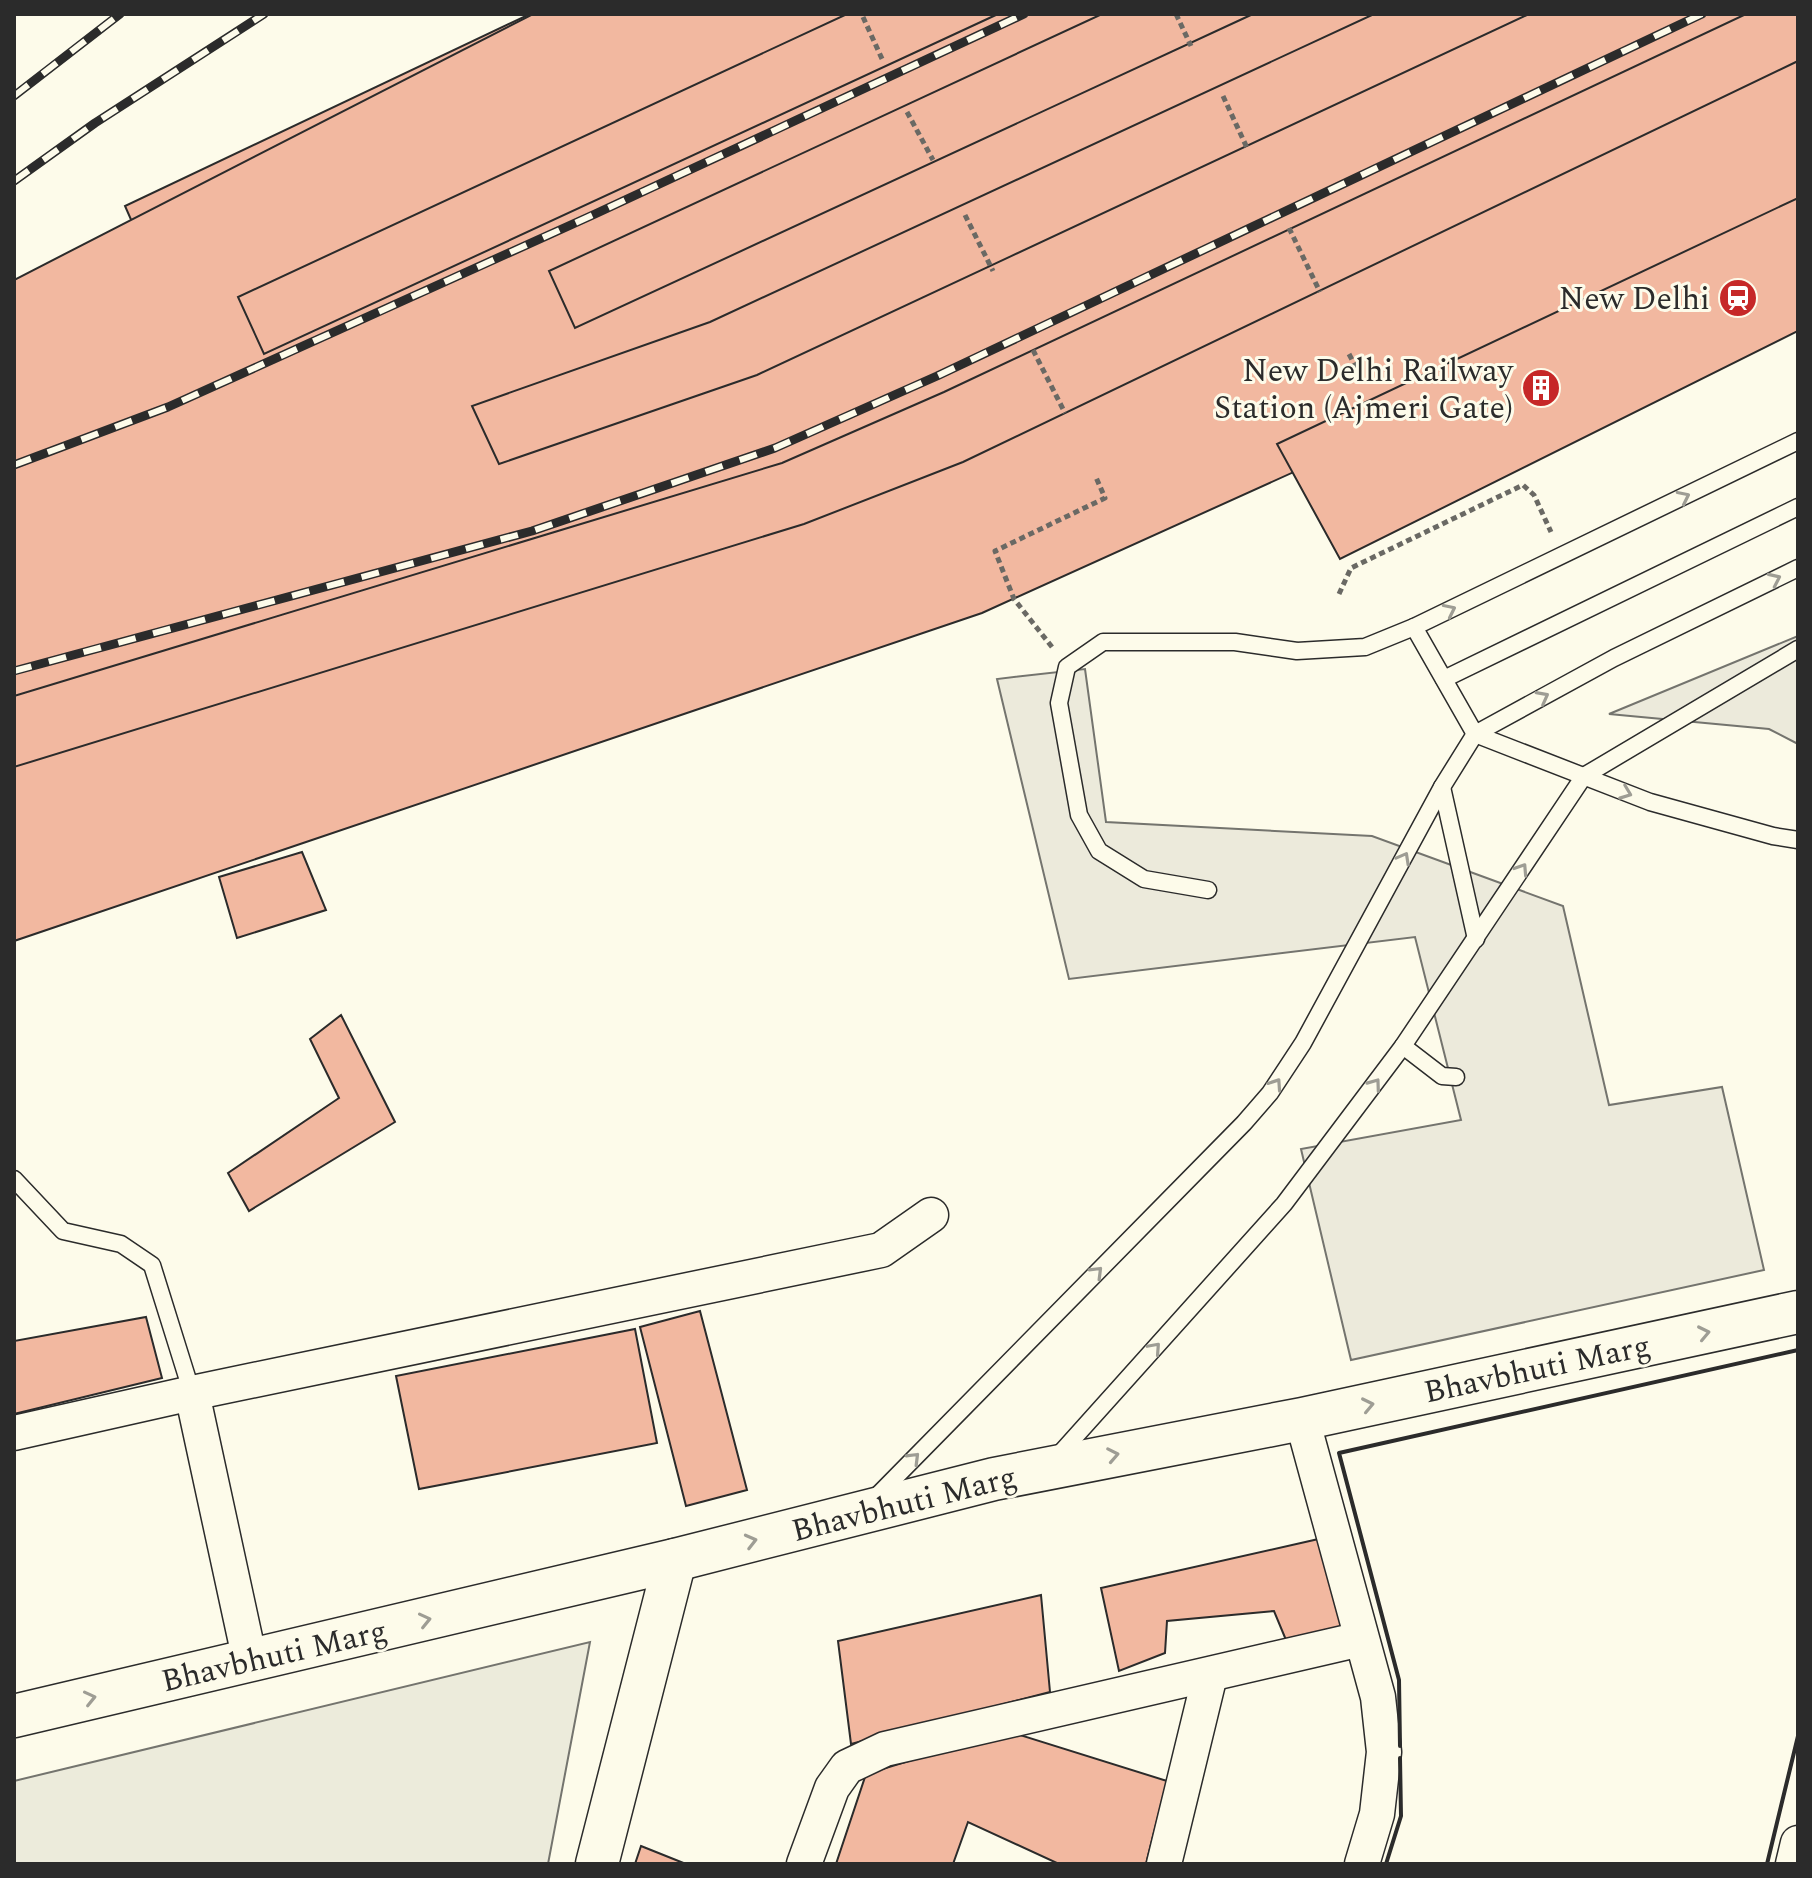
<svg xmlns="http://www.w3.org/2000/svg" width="1812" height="1878" font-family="Spectral,serif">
	<rect width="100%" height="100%" fill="#fdfbea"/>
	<path fill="#ecebdb" stroke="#74746e" stroke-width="2" d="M 590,1642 L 548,1864 L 14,1864 L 14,1781 Z"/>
	<g fill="#eceadb" stroke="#74746e" stroke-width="2">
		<path d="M 1798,636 L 1798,744 L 1769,729 L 1609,714 Z"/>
		<path d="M 1085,669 L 1106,822 L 1372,836 L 1563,906 L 1609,1105 L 1722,1087 L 1764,1270 L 1351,1360 L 1301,1149 L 1461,1120 L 1415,937 L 1069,979 L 997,679 Z"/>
	</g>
	<g fill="#f2b8a0" stroke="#2b2b2b" stroke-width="2">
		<path d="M 530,14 L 666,14 L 147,256 L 125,206 Z"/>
		<path d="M 533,14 L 1798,14 L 1798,244 L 982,613 L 14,941 L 14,280 Z"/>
		<path d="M 847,14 L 998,14 L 264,354 L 238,297 Z"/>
		<path d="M 1102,14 L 1253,14 L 575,328 L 549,271 Z"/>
		<path d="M 1374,14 L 1529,14 L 757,375 L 499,464 L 472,406 L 710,322 Z"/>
		<path d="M 1746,14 L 1798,14 L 1798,61 L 963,462 L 804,524 L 14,767 L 14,696 L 782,463 L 944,392 Z"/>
		<path d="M 1798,198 L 1798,331 L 1340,559 L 1277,444 Z"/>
		<path d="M 302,852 L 326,910 L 237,938 L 219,877 Z"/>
		<path d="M 341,1015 L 395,1122 L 249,1211 L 228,1173 L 339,1098 L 310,1039 Z"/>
		<path d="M 700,1311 L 747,1490 L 686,1506 L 640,1327 Z"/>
		<path d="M 146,1317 L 162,1378 L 14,1414 L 14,1341 Z"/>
		<path d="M 635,1329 L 657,1443 L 419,1489 L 396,1376 Z"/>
		<path d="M 1323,1538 L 1349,1627 L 1286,1640 L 1274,1611 L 1167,1621 L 1165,1653 L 1119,1671 L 1101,1588 Z"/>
		<path d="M 1041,1595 L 1050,1692 L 851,1744 L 838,1641 Z"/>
		<path d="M 1007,1731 L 1167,1781 L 1146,1864 L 1059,1864 L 968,1822 L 953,1864 L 836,1864 L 866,1774 Z"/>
		<path d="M 641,1846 L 686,1864 L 635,1864 Z"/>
	</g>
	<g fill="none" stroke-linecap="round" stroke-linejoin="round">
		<g stroke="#2b2b2b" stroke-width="19">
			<g id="service">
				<path d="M 1798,441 L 1414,627 L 1475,734 L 1650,802 L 1773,836 L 1798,840"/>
				<path d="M 1444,679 L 1798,507"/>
				<path d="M 1442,787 L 1476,939"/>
				<path d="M 1208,890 L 1144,879 L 1099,851 L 1079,815 L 1059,703 L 1067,667 L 1103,642 L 1235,642 L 1297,651 L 1365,647 L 1414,627"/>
				<path d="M 1403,1046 L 1442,1076 L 1456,1077"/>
				<path d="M 14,1179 L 63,1231 L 121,1244 L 152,1265 L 192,1393"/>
				<path d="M 1056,1458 L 1284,1204 L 1403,1046 L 1584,776 L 1798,649"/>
				<path d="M 875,1498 L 1244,1123 L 1270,1093 L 1303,1043 L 1442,787 L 1475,734 L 1614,658 L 1798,568"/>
			</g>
		</g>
		<g stroke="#2b2b2b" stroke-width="37">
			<g id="minor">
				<path d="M 192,1393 L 250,1661"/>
				<path d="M 1302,1419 L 1378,1697 L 1384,1752 L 1377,1814 L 1362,1864"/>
				<path d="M 14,1433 L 192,1393 L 881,1250 L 931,1215"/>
				<path d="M 804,1864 L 832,1788 L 847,1767 L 885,1749 L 1361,1639"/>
				<path d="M 1164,1864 L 1210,1675"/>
				<path d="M 1793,1864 L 1798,1843"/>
			</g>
		</g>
		<g stroke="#2b2b2b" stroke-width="45">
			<g id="tertiary">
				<path d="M 14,1716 L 675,1560 L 994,1479 L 1302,1419 L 1798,1312"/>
				<path d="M 597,1864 L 675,1560"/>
			</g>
		</g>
		<g stroke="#6a6964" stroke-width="5" stroke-dasharray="6 4" stroke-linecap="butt">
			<path d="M 1176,14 L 1191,46"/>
			<path d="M 863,17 L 883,61"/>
			<path d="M 1223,96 L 1248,150"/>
			<path d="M 907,112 L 933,160"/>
			<path d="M 965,215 L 993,271"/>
			<path d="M 1289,228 L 1320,292"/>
			<path d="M 1033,350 L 1065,413"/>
			<path d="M 1349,354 L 1359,373"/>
			<path d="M 1339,594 L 1351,568 L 1523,485 L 1534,495 L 1551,532"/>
			<path d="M 1052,647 L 1014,599 L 995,551 L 1105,498 L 1095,475"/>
		</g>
		<use href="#service" stroke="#fdfbea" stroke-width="16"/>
		<use href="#minor" stroke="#fdfbea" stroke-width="34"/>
		<use href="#tertiary" stroke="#fdfbea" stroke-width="42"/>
		<g stroke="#2b2b2b" stroke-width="9">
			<g id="rail">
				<path d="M 14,96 L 120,14"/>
				<path d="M 14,181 L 95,123 L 264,14"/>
				<path d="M 14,465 L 168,407 L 595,214 L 1024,14"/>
				<path d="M 14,671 L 532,531 L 775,448 L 937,376 L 1702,14"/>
			</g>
		</g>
		<use href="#rail" stroke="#fdfbea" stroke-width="6" stroke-dasharray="18" stroke-linecap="butt"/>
		<g stroke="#2b2b2b" stroke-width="4">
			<path d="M 1400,1746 L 1399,1680 L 1339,1453 L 1798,1350"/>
			<path d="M 1386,1864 L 1401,1816 L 1400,1758"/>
			<path d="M 1767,1864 L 1798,1736"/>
		</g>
	</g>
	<defs><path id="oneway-chevron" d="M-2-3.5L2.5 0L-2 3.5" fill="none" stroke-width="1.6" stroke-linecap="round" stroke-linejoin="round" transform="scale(2)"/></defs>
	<g stroke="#9e9d94">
		<use href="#oneway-chevron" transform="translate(1684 497) rotate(-26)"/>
		<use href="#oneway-chevron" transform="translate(1775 579) rotate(-25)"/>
		<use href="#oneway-chevron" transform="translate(1450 610) rotate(-26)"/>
		<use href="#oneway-chevron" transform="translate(1543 697) rotate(-28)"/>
		<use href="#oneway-chevron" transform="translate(1626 793) rotate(21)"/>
		<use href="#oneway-chevron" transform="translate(1404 858) rotate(-61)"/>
		<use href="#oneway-chevron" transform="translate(1522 869) rotate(-57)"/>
		<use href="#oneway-chevron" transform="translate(1276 1084) rotate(-56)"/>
		<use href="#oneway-chevron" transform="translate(1375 1084) rotate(-54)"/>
		<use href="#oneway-chevron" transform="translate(1097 1272) rotate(-45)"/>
		<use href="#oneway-chevron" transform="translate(1704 1333) rotate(-12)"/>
		<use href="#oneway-chevron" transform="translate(1155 1348) rotate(-48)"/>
		<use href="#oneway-chevron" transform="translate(1368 1405) rotate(-12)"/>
		<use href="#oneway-chevron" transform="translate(1113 1455) rotate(-11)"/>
		<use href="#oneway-chevron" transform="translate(914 1458) rotate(-45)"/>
		<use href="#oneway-chevron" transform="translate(751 1541) rotate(-14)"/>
		<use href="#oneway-chevron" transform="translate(425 1620) rotate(-13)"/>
		<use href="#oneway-chevron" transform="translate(90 1698) rotate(-13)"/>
	</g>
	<defs>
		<g id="station-disc" transform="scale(2)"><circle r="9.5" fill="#c62828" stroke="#fdfbea"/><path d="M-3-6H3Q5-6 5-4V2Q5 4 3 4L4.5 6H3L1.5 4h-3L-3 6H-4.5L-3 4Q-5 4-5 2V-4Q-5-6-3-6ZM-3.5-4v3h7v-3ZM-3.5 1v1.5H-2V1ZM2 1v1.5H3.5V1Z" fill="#fff"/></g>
		<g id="building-disc" transform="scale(2)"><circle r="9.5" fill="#c62828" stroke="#fdfbea"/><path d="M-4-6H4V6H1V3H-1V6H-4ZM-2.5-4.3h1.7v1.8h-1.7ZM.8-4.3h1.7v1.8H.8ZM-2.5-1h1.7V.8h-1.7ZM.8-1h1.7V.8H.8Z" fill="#fff"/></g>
	</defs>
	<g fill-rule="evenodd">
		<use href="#station-disc" x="1738" y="298"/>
		<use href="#building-disc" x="1541" y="388"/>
	</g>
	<g text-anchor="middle" stroke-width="6" stroke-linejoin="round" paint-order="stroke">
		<g font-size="32" fill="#2b2b2b" stroke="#fdfbea" text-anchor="end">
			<text x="1710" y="309">New Delhi</text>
			<text x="1513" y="381">New Delhi Railway<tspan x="1513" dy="37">Station (Ajmeri Gate)</tspan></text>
		</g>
		<g font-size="32" fill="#2b2b2b" stroke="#fdfbea">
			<text transform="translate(1537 1368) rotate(-12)" y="11">Bhavbhuti Marg</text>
			<text transform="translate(904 1503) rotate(-14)" y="11">Bhavbhuti Marg</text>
			<text transform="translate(274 1655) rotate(-13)" y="11">Bhavbhuti Marg</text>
		</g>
	</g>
	<rect width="1812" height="1878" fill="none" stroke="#2b2b2b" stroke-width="32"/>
</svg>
